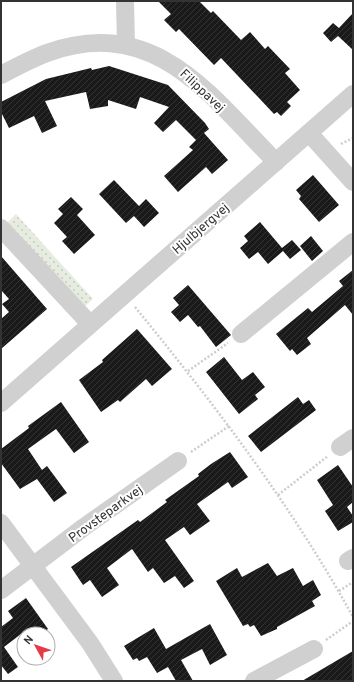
<svg xmlns="http://www.w3.org/2000/svg" width="354" height="682" font-family="Overpass,sans-serif">
	<defs>
		<pattern id="park-dots" width="8" height="8" patternUnits="userSpaceOnUse"><rect width="8" height="8" fill="#e6ecdf"/><path d="M2 2h.1M6 6h.1" fill="none" stroke="#c6cbc0" stroke-width="1.8" stroke-linecap="round"/></pattern>
		<pattern id="building-hatch" width="6" height="6" patternUnits="userSpaceOnUse"><rect width="6" height="6" fill="#1a1a1a"/><path d="M-1 1l2-2M0 6l6-6M5 7l2-2" fill="none" stroke="#333"/></pattern>
	</defs>
	<rect width="100%" height="100%" fill="#fff"/>
	<path fill="url(#park-dots)" d="M 16,214 L 93,299 L 73,317 L 5,225 Z"/>
	<g fill="url(#building-hatch)">
		<path d="M 158,1 L 199,1 L 211,13 L 213,11 L 241,40 L 250,32 L 265,49 L 268,46 L 290,69 L 285,73 L 300,90 L 287,102 L 291,106 L 281,116 L 277,112 L 274,114 L 221,58 L 214,65 L 179,29 L 176,32 L 164,20 L 171,14 Z"/>
		<path d="M 353,13 L 353,50 L 338,36 L 331,42 L 323,33 L 333,23 L 339,28 Z"/>
		<path d="M 109,66 L 168,85 L 205,123 L 209,129 L 204,133 L 228,160 L 212,174 L 206,167 L 178,192 L 164,176 L 193,150 L 189,147 L 196,140 L 176,120 L 163,132 L 154,123 L 169,107 L 140,97 L 136,109 L 108,100 L 108,106 L 90,109 L 86,92 L 45,101 L 57,126 L 42,133 L 34,116 L 9,128 L 1,112 L 1,102 L 46,79 L 91,68 L 92,70 Z"/>
		<path d="M 313,175 L 339,205 L 319,222 L 299,199 L 301,196 L 296,190 Z"/>
		<path d="M 114,180 L 139,206 L 146,199 L 159,213 L 144,227 L 134,216 L 126,223 L 99,194 Z"/>
		<path d="M 71,197 L 83,209 L 77,215 L 95,235 L 74,254 L 62,241 L 67,237 L 54,223 L 63,214 L 58,209 Z"/>
		<path d="M 260,222 L 282,248 L 292,240 L 301,250 L 290,259 L 283,251 L 268,264 L 258,252 L 249,259 L 240,248 L 248,241 L 244,236 Z"/>
		<path d="M 311,236 L 323,251 L 312,261 L 300,246 Z"/>
		<path d="M 1,256 L 47,309 L 1,349 L 1,319 L 9,312 L 2,304 L 9,299 L 1,290 Z"/>
		<path d="M 353,270 L 353,315 L 345,305 L 307,338 L 311,344 L 297,355 L 292,349 L 290,351 L 276,334 L 308,308 L 312,312 L 343,286 L 339,281 Z"/>
		<path d="M 188,285 L 231,335 L 216,347 L 200,326 L 198,327 L 188,315 L 180,322 L 171,312 L 179,305 L 173,298 Z"/>
		<path d="M 137,329 L 172,369 L 152,386 L 146,379 L 120,402 L 118,400 L 101,412 L 79,380 L 103,362 L 102,360 Z"/>
		<path d="M 224,357 L 242,380 L 253,372 L 265,387 L 255,395 L 258,399 L 239,414 L 206,372 Z"/>
		<path d="M 298,397 L 303,404 L 309,400 L 316,410 L 261,452 L 248,436 Z"/>
		<path d="M 61,402 L 89,442 L 74,453 L 56,429 L 28,449 L 42,470 L 47,466 L 67,493 L 54,502 L 37,479 L 20,489 L 1,463 L 1,449 L 29,428 L 28,426 Z"/>
		<path d="M 230,452 L 248,477 L 232,488 L 228,482 L 197,504 L 210,521 L 190,535 L 184,527 L 165,540 L 194,581 L 184,588 L 175,576 L 164,583 L 153,568 L 148,572 L 132,549 L 107,568 L 119,585 L 102,597 L 90,580 L 83,585 L 71,567 L 138,520 L 140,522 L 167,502 L 165,500 L 199,476 L 198,474 L 211,464 Z"/>
		<path d="M 338,465 L 353,487 L 353,502 L 347,507 L 353,516 L 353,522 L 338,531 L 325,511 L 333,505 L 317,480 Z"/>
		<path d="M 268,563 L 277,576 L 293,568 L 303,586 L 313,580 L 321,595 L 312,601 L 315,606 L 277,627 L 277,629 L 261,636 L 254,625 L 250,627 L 248,624 L 243,626 L 216,581 L 237,568 L 242,577 Z"/>
		<path d="M 26,598 L 48,629 L 41,634 L 21,634 L 4,647 L 18,667 L 8,674 L 1,665 L 1,627 L 13,618 L 8,611 Z"/>
		<path d="M 210,624 L 227,655 L 210,665 L 202,649 L 181,660 L 193,681 L 176,681 L 168,667 L 157,673 L 147,657 L 139,661 L 137,658 L 133,660 L 124,646 L 154,628 L 166,649 Z"/>
		<path d="M 353,651 L 353,681 L 302,681 Z"/>
	</g>
	<g fill="none" stroke-linecap="round" stroke-linejoin="round">
		<g stroke="#cdcdcd" stroke-width="2.5" stroke-dasharray="2 2" stroke-linecap="butt">
			<path d="M 341,144 L 353,138"/>
			<path d="M 135,307 C 215,405 292,506 353,617"/>
			<path d="M 188,371 L 228,343"/>
			<path d="M 191,452 L 229,426"/>
			<path d="M 278,495 L 328,456"/>
			<path d="M 339,591 L 353,582"/>
			<path d="M 326,640 L 353,621"/>
		</g>
		<g stroke="#d0d0d0" stroke-width="18">
			<path d="M 125,1 L 126,45"/>
			<path d="M 1,75 C 16,67 31,59 47,53 C 154,14 210,95 276,162"/>
			<path d="M 309,133 L 353,182"/>
			<path d="M 1,228 L 90,324"/>
			<path d="M 241,334 L 353,242"/>
			<path d="M 1,403 L 353,94"/>
			<path d="M 340,447 L 353,438"/>
			<path d="M 1,523 L 90,643 L 114,681"/>
			<path d="M 348,561 L 353,558"/>
			<path d="M 1,590 L 84,527 L 178,461"/>
			<path d="M 254,681 L 314,649"/>
		</g>
	</g>
	<g text-anchor="middle" stroke-width="4" stroke-linejoin="round" paint-order="stroke">
		<g font-size="13" fill="#333" stroke="#fff">
			<text transform="translate(203 90) rotate(43)" y="5">Filippavej</text>
			<text transform="translate(200 228) rotate(-41)" y="5">Hjulbjergvej</text>
			<text transform="translate(105 513) rotate(-36)" y="5">Provsteparkvej</text>
		</g>
	</g>
	<rect width="354" height="682" fill="none" stroke="#333333" stroke-width="4"/>
	<g transform="translate(36 646) rotate(310)"><circle r="19" fill="#ffffff" stroke="#adadad"/>
	<path d="M0-3L7 15L0 10L-7 15Z" fill="#e63946"/>
	<text y="-6" font-size="11" font-weight="bold" text-anchor="middle" fill="#333333">N</text>
	</g>
</svg>
